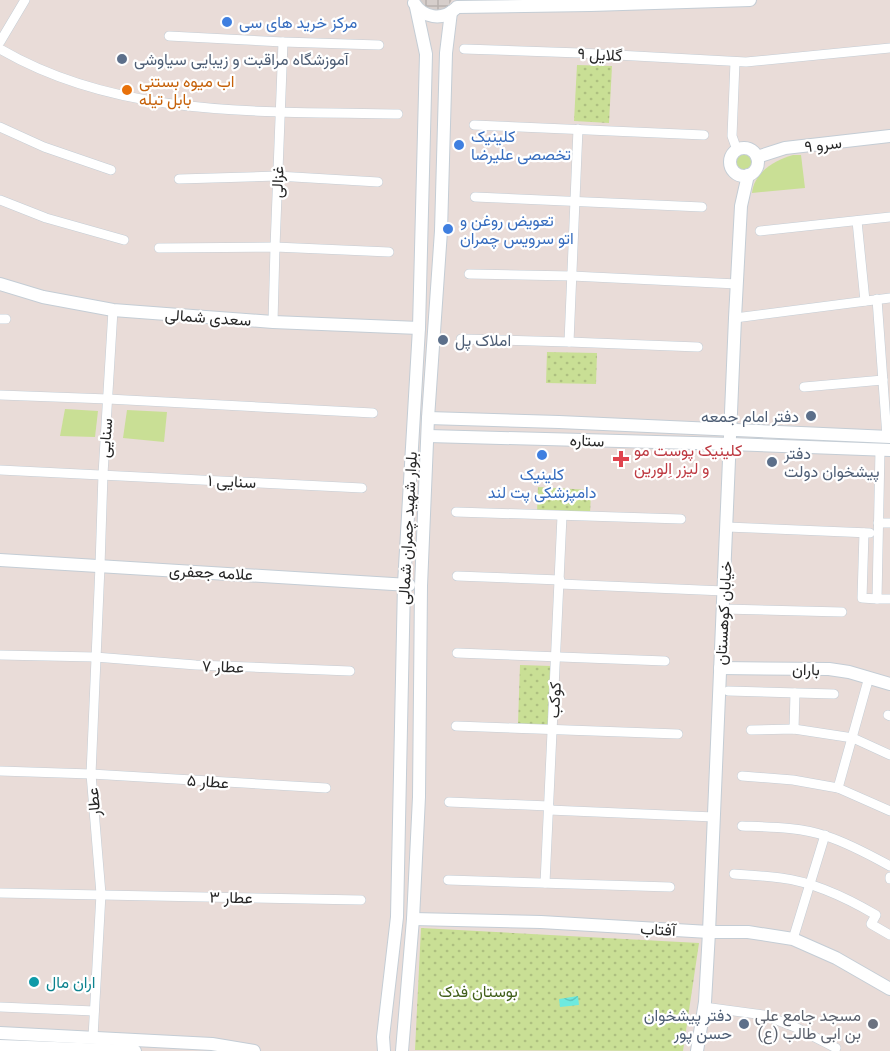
<svg xmlns="http://www.w3.org/2000/svg" width="890" height="1051" font-family="Roboto,Vazirmatn,sans-serif">
	<defs>
		<pattern id="park-dots" width="8" height="8" patternUnits="userSpaceOnUse" patternTransform="scale(1.5)"><rect width="8" height="8" fill="#c9df95"/><path d="M2 2h.1M6 6h.1" fill="none" stroke="#adbf80" stroke-width="1.8" stroke-linecap="round"/></pattern>
		<pattern id="plaza-grid" width="8" height="8" patternUnits="userSpaceOnUse" patternTransform="scale(1.5)"><rect width="8" height="8" fill="#d6cecb"/><path d="M0 4h8M4 0v8" fill="none" stroke="#b8b1ae"/></pattern>
		<pattern id="water-waves" width="16" height="10" patternUnits="userSpaceOnUse" patternTransform="scale(1.5)"><rect width="16" height="10" fill="#6deadf"/><path d="M0 5q4-4 8 0t8 0" fill="none" stroke="#5ec9bf"/></pattern>
	</defs>
	<rect width="100%" height="100%" fill="#e9dcd8"/>
	<g fill="#c9df95">
		<circle cx="745" cy="163" r="9"/>
		<path d="M 793,155 L 801,155 L 805,188 L 752,193 C 754,172 775,160 793,155 Z"/>
		<path d="M 65,409 L 98,411 L 95,437 L 60,436 Z"/>
		<path d="M 127,410 L 167,412 L 164,442 L 123,438 Z"/>
	</g>
	<g fill="url(#park-dots)">
		<path d="M 577,65 L 612,66 L 609,123 L 574,121 Z"/>
		<path d="M 547,352 L 597,353 L 596,384 L 546,383 Z"/>
		<path d="M 538,487 L 591,490 L 590,515 L 537,512 Z"/>
		<path d="M 520,665 L 552,666 L 550,725 L 518,724 Z"/>
		<path d="M 421,928 L 699,943 L 683,1051 L 415,1050 Z"/>
	</g>
	<path fill="url(#plaza-grid)" d="M 420,0 L 452,0 L 448,6 L 444,10 L 433,11 L 423,6 Z"/>
	<path fill="url(#water-waves)" d="M 578,996 L 579,1005 L 560,1007 L 559,999 Z"/>
	<g fill="none" stroke-linecap="round" stroke-linejoin="round">
		<g stroke="#c4cdd5" stroke-width="10">
			<g id="street">
				<path d="M 169,36 L 283,42 L 379,45"/>
				<path d="M 0,42 L 25,0"/>
				<path d="M 0,49 C 120,119 264,111 398,114"/>
				<path d="M 464,49 L 580,53 L 746,62 L 890,48"/>
				<path d="M 735,62 L 732,136 L 737,150"/>
				<path d="M 474,125 L 704,135"/>
				<path d="M 0,127 L 44,147 L 111,170"/>
				<path d="M 179,179 L 277,176 L 378,182"/>
				<path d="M 475,197 L 702,207"/>
				<path d="M 0,200 L 46,218 L 124,240"/>
				<path d="M 857,221 L 865,301"/>
				<path d="M 760,231 L 890,217"/>
				<path d="M 159,248 L 275,247 L 389,252"/>
				<path d="M 469,274 L 572,276 L 737,284"/>
				<path d="M 877,299 L 887,437"/>
				<path d="M 735,318 L 890,298"/>
				<path d="M 0,319 L 6,319"/>
				<path d="M 273,322 L 275,247 L 283,42"/>
				<path d="M 461,339 L 569,342 L 698,347"/>
				<path d="M 569,342 L 578,129"/>
				<path d="M 804,387 L 883,380"/>
				<path d="M 0,395 L 108,399 L 373,413"/>
				<path d="M 0,470 L 362,488"/>
				<path d="M 456,512 L 681,519"/>
				<path d="M 878,523 L 890,523"/>
				<path d="M 727,527 L 870,533"/>
				<path d="M 864,533 L 862,598 L 877,599 L 880,450"/>
				<path d="M 457,576 L 560,580"/>
				<path d="M 560,584 L 724,591"/>
				<path d="M 877,599 L 890,599"/>
				<path d="M 723,609 L 842,612"/>
				<path d="M 457,653 L 665,661"/>
				<path d="M 0,655 L 95,657 L 196,665 L 350,671"/>
				<path d="M 728,691 L 834,694"/>
				<path d="M 888,715 L 890,716"/>
				<path d="M 456,726 L 678,734"/>
				<path d="M 794,729 L 795,693"/>
				<path d="M 751,730 L 794,729 L 853,738 L 890,755"/>
				<path d="M 0,771 L 91,774 L 326,788"/>
				<path d="M 742,776 L 793,780 L 838,788 L 890,811"/>
				<path d="M 838,788 L 869,677"/>
				<path d="M 449,802 L 549,806"/>
				<path d="M 549,810 L 714,817"/>
				<path d="M 742,826 C 769,827 801,827 826,836 C 848,843 870,855 890,866"/>
				<path d="M 734,874 C 749,875 765,876 781,878 C 814,882 847,898 876,915 L 871,924 L 890,935"/>
				<path d="M 890,877 L 890,879"/>
				<path d="M 448,880 L 670,887"/>
				<path d="M 545,883 L 562,516"/>
				<path d="M 0,893 L 361,900"/>
				<path d="M 793,939 L 825,835"/>
				<path d="M 0,1007 L 94,1011"/>
				<path d="M 704,1007 L 764,1015 L 795,1027 L 836,1048"/>
				<path d="M 93,1037 L 101,894 L 91,774 L 100,566 L 103,474 L 113,310"/>
			</g>
		</g>
		<g stroke="#c4cdd5" stroke-width="14">
			<g id="secondary">
				<path d="M 414,3 C 423,18 442,21 455,9"/>
				<path d="M 457,7 L 591,5 L 750,0"/>
				<circle cx="744" cy="162" r="14"/>
				<path d="M 757,157 L 785,148 L 890,136"/>
				<path d="M 0,284 L 43,297 L 113,310 L 273,322 L 419,328"/>
				<path d="M 428,418 L 559,422 L 890,437"/>
				<path d="M 428,436 L 731,444 L 890,450"/>
				<path d="M 0,560 L 409,585"/>
				<path d="M 720,668 L 829,669 L 849,672 L 890,684"/>
				<path d="M 413,919 L 541,922 L 709,932 L 748,932 L 793,939 L 836,958 L 890,989"/>
				<path d="M 0,1033 L 212,1044 L 254,1051"/>
				<path d="M 0,1046 L 135,1051"/>
				<path d="M 384,1051 L 383,1037 L 397,917 L 404,584 L 419,328 L 426,54 L 416,7"/>
				<path d="M 402,1051 L 413,919 L 419,797 L 421,586 L 428,418 L 441,231 L 446,53 L 451,12"/>
				<path d="M 697,1051 L 705,1002 L 709,932 L 735,318 L 741,206 L 748,175"/>
			</g>
		</g>
		<use href="#street" stroke="#fff" stroke-width="9"/>
		<use href="#secondary" stroke="#fff" stroke-width="12"/>
	</g>
	<g fill="#3f7fe0" stroke="#fff" stroke-width="2">
		<circle cx="227" cy="22" r="6"/>
		<circle cx="459" cy="145" r="6"/>
		<circle cx="448" cy="229" r="6"/>
		<circle cx="542" cy="455" r="6"/>
	</g>
	<g fill="#5c6f8a" stroke="#fff" stroke-width="2">
		<circle cx="122" cy="59" r="6"/>
		<circle cx="443" cy="340" r="6"/>
		<circle cx="811" cy="416" r="6"/>
		<circle cx="772" cy="462" r="6"/>
		<circle cx="744" cy="1024" r="6"/>
	</g>
	<circle fill="#e8710a" stroke="#fff" stroke-width="2" cx="127" cy="90" r="6"/>
	<path fill="#e0444e" stroke="#fff" stroke-width="2" d="M618 450h6v6h6v6h-6v6h-6v-6h-6v-6h6z"/>
	<circle fill="#0f9aa8" stroke="#fff" stroke-width="2" cx="34" cy="982" r="6"/>
	<circle fill="#6b7280" stroke="#fff" stroke-width="2" cx="873" cy="1024" r="6"/>
	<g text-anchor="middle" stroke-width="4.5" stroke-linejoin="round" paint-order="stroke">
		<g font-size="16" fill="#366cbe" stroke="#fff" text-anchor="start">
			<text x="239" y="28">مرکز خرید های سی</text>
			<text x="471" y="142">کلینیک<tspan x="471" dy="18">تخصصی علیرضا</tspan></text>
			<text x="460" y="226">تعویض روغن و<tspan x="460" dy="18">اتو سرویس چمران</tspan></text>
			<text x="542" y="480" text-anchor="middle">کلینیک<tspan x="542" dy="18">دامپزشکی پت لند</tspan></text>
		</g>
		<g font-size="16" fill="#272727" stroke="#fff">
			<text transform="translate(600 54) rotate(3)" y="6">گلایل ۹</text>
			<text transform="translate(823 144) rotate(-7)" y="6">سرو ۹</text>
			<text transform="translate(277 182) rotate(-88)" y="6">غزالی</text>
			<text transform="translate(208 317) rotate(4)" y="6">سعدی شمالی</text>
			<text transform="translate(105 438) rotate(-86)" y="6">سنایی</text>
			<text transform="translate(587 440) rotate(2)" y="6">ستاره</text>
			<text transform="translate(232 481) rotate(3)" y="6">سنایی ۱</text>
			<text transform="translate(407 528) rotate(-87)" y="6">بلوار شهید چمران شمالی</text>
			<text transform="translate(211 572) rotate(3)" y="6">علامه جعفری</text>
			<text transform="translate(723 613) rotate(-87)" y="6">خیابان کوهستان</text>
			<text transform="translate(223 666) rotate(2)" y="6">عطار ۷</text>
			<text transform="translate(806 669) rotate(1)" y="6">باران</text>
			<text transform="translate(554 700) rotate(-87)" y="6">کوکب</text>
			<text transform="translate(208 781) rotate(4)" y="6">عطار ۵</text>
			<text transform="translate(93 802) rotate(-95)" y="6">عطار</text>
			<text transform="translate(231 897) rotate(1)" y="6">عطار ۳</text>
			<text transform="translate(658 929) rotate(3)" y="6">آفتاب</text>
		</g>
		<g font-size="16" fill="#4e5e75" stroke="#fff" text-anchor="start">
			<text x="134" y="65">آموزشگاه مراقبت و زیبایی سیاوشی</text>
			<text x="455" y="346">املاک پل</text>
			<text x="799" y="422" text-anchor="end">دفتر امام جمعه</text>
			<text x="784" y="459">دفتر<tspan x="784" dy="18">پیشخوان دولت</tspan></text>
			<text x="732" y="1021" text-anchor="end">دفتر پیشخوان<tspan x="732" dy="18">حسن پور</tspan></text>
		</g>
		<g font-size="16" fill="#c56008" stroke="#fff" text-anchor="start">
			<text x="139" y="87">اب میوه بستنی<tspan x="139" dy="18">بابل تیله</tspan></text>
		</g>
		<g font-size="16" fill="#be3a42" stroke="#fff" text-anchor="start">
			<text x="634" y="456">کلینیک پوست مو<tspan x="634" dy="18">و لیزر اِلورین</tspan></text>
		</g>
		<g font-size="16" fill="#0d838f" stroke="#fff" text-anchor="start">
			<text x="46" y="988">اران مال</text>
		</g>
		<g font-size="16" fill="#42601b" stroke="#fff">
			<text x="478" y="997">بوستان فدک</text>
		</g>
		<g font-size="16" fill="#5b616d" stroke="#fff" text-anchor="end">
			<text x="861" y="1021">مسجد جامع علی<tspan x="861" dy="18">بن ابی طالب (ع)</tspan></text>
		</g>
	</g>
</svg>
